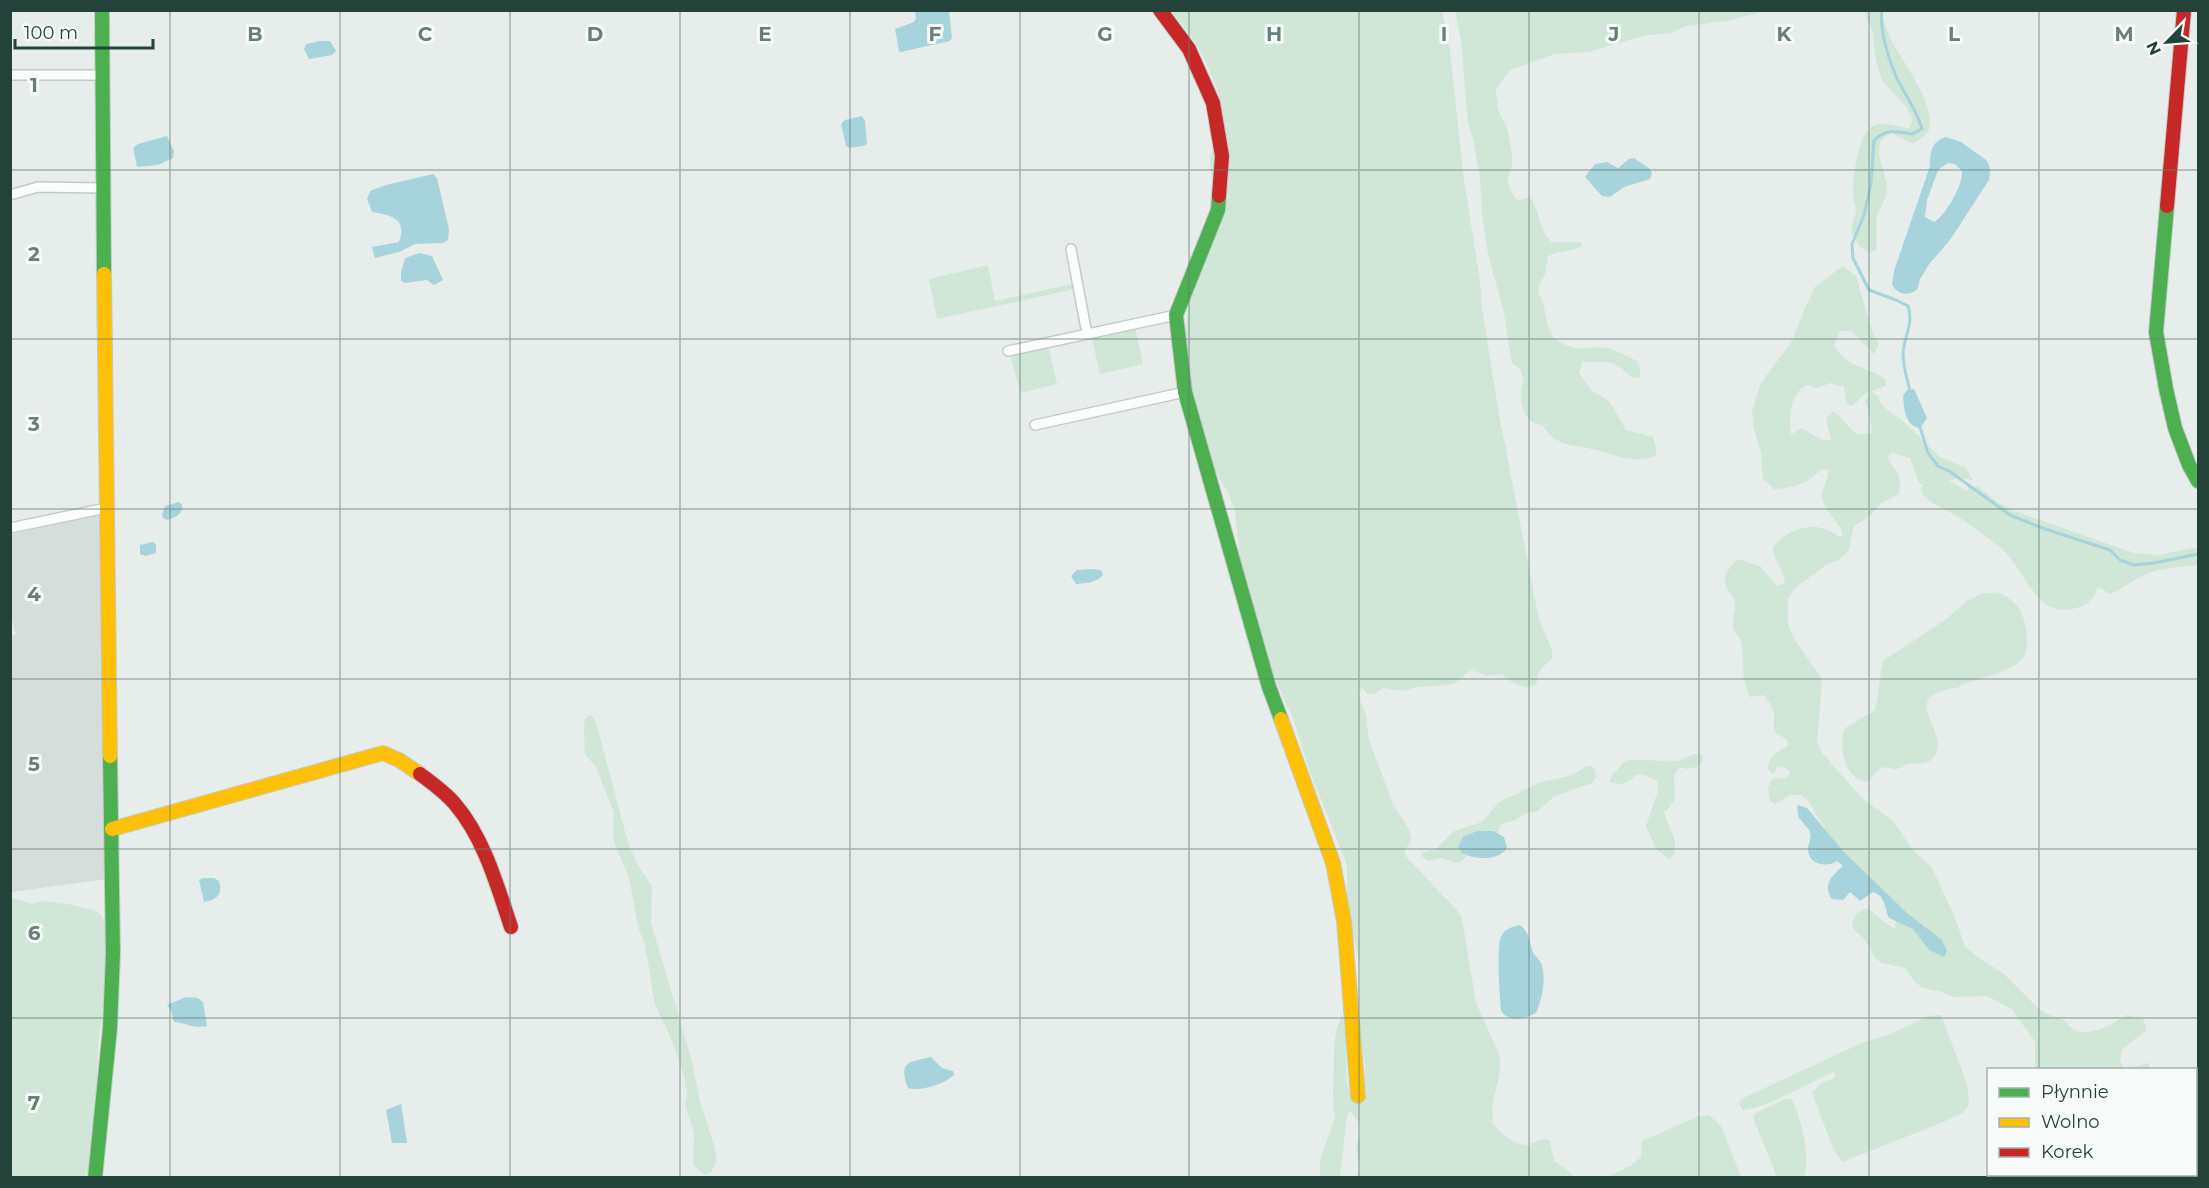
<svg xmlns="http://www.w3.org/2000/svg" width="2209" height="1188" font-family="Montserrat,sans-serif">
	<rect width="100%" height="100%" fill="#e7edea"/>
	<path fill="#d5deda" d="M 102,513 L 107,879 L 11,892 L 10,635 L 16,635 L 10,612 L 10,535 Z"/>
	<g fill="#d0e6d7" fill-rule="evenodd">
		<path d="M 1171,11 L 1442,11 L 1450,50 L 1464,181 L 1480,281 L 1482,308 L 1499,414 L 1539,620 L 1552,650 L 1552,658 C 1544,667 1535,671 1537,684 C 1525,692 1511,682 1502,674 L 1488,676 L 1471,670 L 1455,683 L 1448,685 L 1416,687 L 1404,691 L 1383,688 L 1375,694 L 1368,694 L 1362,688 L 1359,690 L 1361,703 L 1366,715 L 1369,740 L 1393,804 L 1409,829 L 1411,840 L 1404,852 L 1408,859 L 1457,910 L 1462,918 L 1476,1003 L 1499,1054 C 1503,1072 1496,1085 1493,1103 C 1492,1110 1494,1115 1492,1122 C 1499,1132 1517,1148 1530,1145 C 1534,1143 1539,1140 1544,1139 L 1550,1141 L 1554,1161 L 1570,1172 L 1573,1177 L 1356,1177 L 1360,1170 L 1356,1146 L 1360,1135 L 1360,1123 L 1350,1111 L 1347,1116 L 1340,1177 L 1320,1177 L 1320,1160 L 1335,1118 L 1333,1102 L 1334,1049 L 1336,1031 L 1342,1015 C 1351,1043 1340,1075 1353,1102 L 1365,1095 L 1365,1065 L 1360,1029 L 1360,963 L 1347,910 L 1347,865 L 1309,769 L 1294,721 L 1268,663 L 1241,572 L 1235,511 L 1228,492 L 1214,470 L 1208,455 L 1191,385 L 1186,330 L 1189,300 L 1208,249 L 1223,200 C 1213,181 1204,164 1215,143 C 1217,138 1222,133 1223,127 C 1227,107 1207,61 1196,44 C 1189,32 1179,22 1171,11 Z"/>
		<path d="M 1455,11 L 1764,11 L 1727,21 L 1686,26 L 1671,33 L 1647,35 L 1588,52 L 1555,54 L 1510,70 L 1496,89 L 1496,93 L 1498,109 L 1508,131 L 1512,155 L 1512,165 L 1507,181 L 1514,197 L 1518,200 L 1530,198 C 1540,211 1539,229 1551,242 L 1580,242 L 1582,246 C 1571,252 1560,250 1548,256 L 1545,275 L 1538,287 L 1539,295 L 1543,301 L 1548,327 L 1554,338 L 1565,345 L 1577,349 L 1599,347 L 1612,349 L 1637,361 L 1640,367 L 1640,377 L 1633,378 C 1609,357 1611,363 1582,362 L 1579,373 L 1592,391 L 1609,401 L 1626,430 L 1653,437 L 1656,447 L 1656,455 C 1633,466 1610,452 1587,448 C 1578,446 1568,446 1559,441 C 1552,438 1547,431 1542,425 C 1521,423 1517,395 1524,379 L 1520,369 L 1512,363 L 1504,313 L 1488,254 L 1482,212 L 1480,176 L 1473,139 L 1468,123 L 1461,41 Z"/>
		<path d="M 1864,11 L 1882,11 C 1884,20 1886,29 1890,38 C 1900,58 1940,109 1928,132 C 1925,136 1917,141 1913,144 L 1891,133 C 1885,136 1880,140 1879,147 C 1877,160 1887,175 1887,189 C 1887,199 1880,206 1877,216 C 1875,226 1878,238 1876,249 L 1870,253 C 1862,250 1855,241 1852,233 C 1850,224 1856,218 1856,210 C 1856,205 1853,201 1853,196 C 1852,181 1858,139 1869,129 C 1878,119 1897,127 1909,128 L 1913,120 L 1906,107 L 1882,80 L 1876,61 L 1873,33 Z"/>
		<path d="M 988,265 L 995,301 L 1073,284 L 1075,289 L 937,319 L 929,279 Z"/>
		<path d="M 1843,266 L 1856,276 L 1872,331 L 1879,344 L 1874,354 L 1851,331 L 1840,331 L 1834,346 C 1851,371 1864,364 1885,379 L 1886,386 L 1871,391 L 1879,397 L 1879,401 L 1886,409 L 1904,422 L 1940,457 L 1966,468 L 1973,480 L 1957,478 L 1949,481 L 1968,491 L 1968,487 L 1978,486 L 1997,502 L 2014,511 L 2134,553 L 2158,555 L 2198,547 L 2197,565 C 2180,568 2160,567 2144,575 C 2132,580 2123,589 2110,594 L 2098,587 C 2093,599 2089,605 2076,608 C 2036,620 2025,569 2002,549 C 1988,538 1972,526 1957,516 C 1947,510 1933,505 1925,497 C 1923,495 1922,492 1920,489 L 1923,485 L 1919,483 L 1910,458 L 1893,453 L 1887,456 C 1894,472 1903,472 1899,494 L 1880,504 L 1871,515 L 1854,526 L 1848,552 L 1838,560 L 1826,565 L 1795,588 L 1788,599 L 1788,624 L 1794,639 L 1820,676 L 1822,683 L 1817,742 L 1822,753 L 1863,799 L 1893,821 L 1913,850 L 1932,868 L 1953,913 L 1965,946 L 1976,956 L 2004,974 L 2040,1010 C 2047,1015 2055,1016 2062,1020 C 2067,1022 2069,1026 2073,1029 C 2090,1039 2113,1023 2127,1015 L 2143,1019 L 2147,1030 L 2122,1049 L 2120,1061 L 2124,1069 L 2150,1063 L 2149,1069 L 2035,1069 L 2035,1042 L 2012,1009 L 1987,996 L 1953,997 L 1942,992 L 1923,988 L 1914,981 L 1905,968 L 1882,963 L 1875,958 L 1866,941 L 1853,929 L 1852,924 L 1857,913 L 1867,908 C 1877,915 1884,923 1895,929 L 1897,912 L 1837,848 L 1808,801 L 1801,795 L 1790,795 L 1775,804 L 1770,801 L 1768,788 L 1772,779 L 1785,778 L 1790,774 C 1788,768 1784,766 1778,767 L 1773,774 L 1768,769 C 1769,754 1778,753 1788,745 L 1787,740 L 1775,732 C 1773,726 1774,724 1774,718 C 1775,710 1768,701 1764,695 L 1750,697 C 1740,674 1745,668 1742,647 C 1742,638 1734,634 1733,626 C 1732,618 1736,611 1735,603 C 1734,595 1726,591 1725,583 C 1724,572 1731,566 1738,559 L 1760,566 L 1777,586 L 1785,583 C 1784,569 1773,561 1773,547 C 1788,528 1818,519 1837,536 L 1843,536 C 1840,521 1825,513 1822,498 C 1821,488 1829,481 1828,470 L 1821,469 C 1809,483 1791,489 1774,489 L 1763,479 L 1761,453 L 1754,428 L 1752,412 L 1761,383 L 1792,341 L 1804,310 L 1815,287 ZM 1831,383 L 1844,387 L 1846,402 L 1850,406 C 1859,403 1861,394 1870,391 L 1865,401 L 1869,410 L 1872,433 L 1857,434 C 1847,427 1843,418 1833,411 L 1826,418 L 1831,440 L 1823,440 L 1801,428 L 1791,435 C 1789,417 1789,394 1807,385 L 1817,388 Z"/>
		<path d="M 1135,327 L 1143,364 L 1100,374 L 1091,335 Z"/>
		<path d="M 1048,345 L 1057,384 L 1020,393 L 1010,353 Z"/>
		<path d="M 1983,593 C 1989,593 1996,592 2002,594 C 2006,596 2014,602 2017,605 C 2026,617 2032,648 2022,659 C 2012,672 1978,679 1962,684 L 1960,687 C 1895,696 1947,727 1936,753 C 1931,766 1919,762 1908,764 C 1904,766 1899,769 1895,769 C 1890,769 1887,766 1881,768 C 1877,770 1872,778 1868,782 C 1844,780 1839,747 1844,729 L 1875,710 C 1879,694 1879,678 1883,661 L 1945,620 L 1967,601 Z"/>
		<path d="M 590,715 L 594,718 L 597,726 L 628,843 L 637,864 L 652,886 L 651,923 L 693,1065 L 700,1102 L 715,1148 L 717,1161 L 711,1172 L 705,1175 L 693,1165 L 694,1133 L 685,1105 L 687,1095 L 684,1076 L 673,1043 L 655,1004 L 645,944 L 639,930 L 629,878 L 613,839 L 614,813 L 596,767 L 585,754 L 584,727 L 585,719 Z"/>
		<path d="M 1700,752 L 1703,758 L 1700,766 L 1686,769 L 1680,767 L 1674,775 L 1675,800 L 1664,813 L 1675,841 L 1675,853 L 1669,859 L 1656,849 L 1646,826 L 1658,791 L 1657,781 L 1645,775 L 1637,774 C 1627,783 1623,786 1610,782 L 1610,778 L 1623,763 L 1630,760 L 1678,761 Z"/>
		<path d="M 1587,766 L 1591,766 L 1595,770 L 1596,777 L 1592,783 L 1555,796 L 1536,812 L 1527,813 L 1513,821 L 1501,824 L 1494,840 L 1472,850 L 1462,861 L 1457,863 L 1441,858 L 1428,861 L 1421,856 L 1423,852 L 1436,849 L 1454,831 L 1482,822 L 1499,802 L 1541,782 L 1570,776 Z"/>
		<path d="M 10,897 L 32,904 L 42,901 L 67,904 L 93,910 L 99,913 L 105,922 L 107,977 L 98,1045 L 96,1145 L 93,1162 L 84,1177 L 11,1177 Z"/>
		<path d="M 1941,1015 L 1967,1084 L 1969,1105 L 1962,1113 L 1941,1123 L 1842,1162 L 1833,1148 L 1812,1093 L 1819,1085 L 1835,1077 L 1834,1072 C 1804,1084 1774,1106 1742,1110 L 1739,1102 L 1743,1098 L 1864,1042 L 1886,1036 L 1929,1016 Z"/>
		<path d="M 1784,1099 L 1792,1099 C 1802,1124 1810,1151 1804,1177 L 1777,1177 L 1754,1120 L 1753,1117 L 1756,1113 Z"/>
		<path d="M 1709,1115 L 1721,1126 L 1741,1177 L 1608,1177 L 1630,1166 L 1641,1157 L 1642,1141 L 1697,1117 Z"/>
	</g>
	<g fill="#a7d4dc" fill-rule="evenodd">
		<path d="M 915,11 L 949,11 L 952,38 L 950,41 L 901,52 L 899,51 L 895,29 L 914,22 L 916,18 Z"/>
		<path d="M 320,41 L 330,41 L 336,51 L 332,55 L 309,59 L 304,49 L 306,44 Z"/>
		<path d="M 862,116 L 865,121 L 867,144 L 863,146 L 849,148 L 846,146 L 841,124 L 845,120 Z"/>
		<path d="M 167,136 L 174,151 L 173,158 L 158,165 L 137,167 L 133,148 L 138,144 Z"/>
		<path d="M 1946,137 L 1961,142 L 1986,160 C 1991,166 1990,172 1989,180 L 1950,240 L 1930,263 L 1920,279 L 1917,290 C 1908,296 1898,295 1892,285 L 1894,271 L 1930,166 C 1930,152 1931,142 1946,137 ZM 1948,163 L 1955,164 L 1962,171 C 1963,185 1946,215 1934,222 L 1925,217 L 1927,200 L 1938,170 Z"/>
		<path d="M 1634,158 L 1649,168 L 1652,173 L 1650,179 L 1624,187 L 1610,197 L 1602,196 L 1585,177 L 1595,164 L 1607,162 L 1618,168 L 1629,159 Z"/>
		<path d="M 433,174 L 437,178 L 449,229 L 448,240 L 443,243 L 415,244 L 399,252 L 375,258 L 372,247 L 399,242 C 408,218 390,215 372,212 L 367,199 L 370,191 L 386,185 Z"/>
		<path d="M 419,253 L 432,256 L 443,280 L 434,285 L 427,280 L 405,283 L 401,281 L 401,273 L 405,258 Z"/>
		<path d="M 1914,389 L 1927,418 L 1920,428 C 1905,426 1904,409 1903,396 L 1907,390 Z"/>
		<path d="M 179,502 L 182,505 C 183,515 175,517 167,520 L 163,518 L 162,515 L 165,506 Z"/>
		<path d="M 153,542 L 156,545 L 156,553 L 146,556 L 140,554 L 140,545 Z"/>
		<path d="M 1092,569 L 1101,570 L 1103,575 C 1095,583 1087,583 1076,584 L 1071,576 L 1077,570 Z"/>
		<path d="M 1797,805 L 1807,808 L 1843,851 L 1907,913 L 1942,940 L 1947,951 L 1944,957 L 1929,950 L 1913,929 L 1889,918 C 1884,908 1886,895 1873,892 L 1860,901 L 1850,892 L 1843,900 L 1832,899 C 1822,885 1832,875 1843,866 L 1837,861 C 1827,868 1808,865 1808,849 C 1808,843 1813,837 1809,830 C 1807,826 1802,823 1800,819 C 1797,816 1798,810 1797,805 Z"/>
		<path d="M 1477,831 L 1493,831 L 1504,837 L 1507,848 C 1499,861 1475,860 1462,853 L 1458,847 L 1463,837 Z"/>
		<path d="M 203,878 L 214,878 L 219,881 C 223,894 217,900 204,902 L 199,880 Z"/>
		<path d="M 1520,925 C 1529,932 1529,940 1532,950 C 1534,956 1541,960 1542,966 C 1546,980 1542,1000 1536,1013 C 1524,1019 1509,1023 1501,1011 C 1500,997 1496,946 1501,937 C 1505,928 1512,927 1520,925 Z"/>
		<path d="M 186,997 L 198,998 L 203,1002 L 207,1026 C 191,1029 188,1023 174,1022 L 171,1010 L 167,1005 Z"/>
		<path d="M 931,1057 L 942,1068 L 953,1071 L 954,1075 C 945,1084 919,1092 908,1088 C 898,1061 909,1062 931,1057 Z"/>
		<path d="M 401,1104 L 407,1142 L 406,1143 L 392,1143 L 386,1110 Z"/>
	</g>
	<g fill="none" stroke-linecap="round" stroke-linejoin="round">
		<g stroke="#a7d4dc" stroke-width="3">
			<path d="M 1882,10 C 1879,30 1888,56 1895,74 C 1903,93 1917,109 1922,129 L 1912,134 C 1896,131 1886,129 1874,140 L 1871,184 L 1864,215 L 1852,244 L 1853,258 L 1869,290 L 1896,300 L 1908,306 C 1914,323 1904,337 1903,353 C 1903,366 1907,379 1910,391"/>
			<path d="M 1920,427 L 1928,453 L 1938,466 L 1949,471 L 2010,515 L 2045,529 L 2110,550 L 2120,560 L 2134,565 L 2154,563 L 2198,554"/>
		</g>
		<g stroke="#c4cac7" stroke-width="12">
			<g id="street">
				<path d="M 10,75 L 101,75"/>
				<path d="M 10,195 L 38,187 L 103,188"/>
				<path d="M 1071,249 L 1087,334"/>
				<path d="M 1008,351 L 1176,315"/>
				<path d="M 1035,425 L 1185,392"/>
				<path d="M 10,528 L 106,508"/>
			</g>
		</g>
		<g stroke="#c3cac7" stroke-width="16">
			<g id="fast">
				<path d="M 102,10 L 104,274"/>
				<path d="M 1219,196 L 1218,210 L 1176,315 L 1185,392 L 1269,687 L 1281,719"/>
				<path d="M 2167,206 L 2156,332 L 2166,389 L 2175,428 L 2189,465 L 2198,481"/>
				<path d="M 95,1178 L 110,1028 L 113,953 L 110,756"/>
			</g>
		</g>
		<g stroke="#c3cac7" stroke-width="16">
			<g id="slow">
				<path d="M 104,274 L 110,756"/>
				<path d="M 1281,719 L 1333,863 L 1344,921 L 1358,1096"/>
				<path d="M 112,829 L 383,753 L 399,760 L 420,774"/>
			</g>
		</g>
		<g stroke="#c3cac7" stroke-width="16">
			<g id="jam">
				<path d="M 1160,10 L 1189,49 L 1213,103 L 1222,156 L 1219,196"/>
				<path d="M 2167,206 L 2184,10"/>
				<path d="M 420,774 C 432,783 445,792 455,804 C 484,838 497,885 511,927"/>
			</g>
		</g>
		<use href="#street" stroke="#fbfcfc" stroke-width="9"/>
		<use href="#fast" stroke="#4caf50" stroke-width="14"/>
		<use href="#slow" stroke="#ffc107" stroke-width="14"/>
		<use href="#jam" stroke="#c62828" stroke-width="14"/>
	</g>
	<path fill="none" stroke="#687e78" stroke-width="1.5" stroke-opacity="0.55" d="M 170,10 L 170,1178M 340,10 L 340,1178M 510,10 L 510,1178M 680,10 L 680,1178M 850,10 L 850,1178M 1020,10 L 1020,1178M 1189,10 L 1189,1178M 1359,10 L 1359,1178M 1529,10 L 1529,1178M 1699,10 L 1699,1178M 1869,10 L 1869,1178M 2039,10 L 2039,1070M 10,170 L 2198,170M 10,339 L 2198,339M 10,509 L 2198,509M 10,679 L 2198,679M 10,849 L 2198,849M 10,1018 L 2198,1018M 2039,1174 L 2039,1178"/>
	<g font-size="20" text-anchor="middle" font-weight="bold" fill="#687e78" stroke="#f6fbf9" stroke-width="6" stroke-linejoin="round" paint-order="stroke">
		<text x="255" y="41">B</text>
		<text x="425" y="41">C</text>
		<text x="595" y="41">D</text>
		<text x="765" y="41">E</text>
		<text x="935" y="41">F</text>
		<text x="1105" y="41">G</text>
		<text x="1274" y="41">H</text>
		<text x="1444" y="41">I</text>
		<text x="1614" y="41">J</text>
		<text x="1784" y="41">K</text>
		<text x="1954" y="41">L</text>
		<text x="2124" y="41">M</text>
		<text x="34" y="92">1</text>
		<text x="34" y="261">2</text>
		<text x="34" y="431">3</text>
		<text x="34" y="601">4</text>
		<text x="34" y="771">5</text>
		<text x="34" y="940">6</text>
		<text x="34" y="1110">7</text>
	</g>
	<rect width="2209" height="1188" fill="none" stroke="#23423a" stroke-width="24"/>
	<rect x="1987" y="1068" width="210" height="108" fill="#f6fbf9" stroke="#a2b1ad" stroke-width="1.5"/>
	<rect x="1999" y="1088" width="30" height="9" fill="#4caf50" stroke="#a2b1ad" stroke-width="1.5"/>
	<text x="2041" y="1098" font-size="18" fill="#23423a">Płynnie</text>
	<rect x="1999" y="1118" width="30" height="9" fill="#ffc107" stroke="#a2b1ad" stroke-width="1.5"/>
	<text x="2041" y="1128" font-size="18" fill="#23423a">Wolno</text>
	<rect x="1999" y="1148" width="30" height="9" fill="#c62828" stroke="#a2b1ad" stroke-width="1.5"/>
	<text x="2041" y="1158" font-size="18" fill="#23423a">Korek</text>
	<g transform="translate(2167 42) rotate(245)" stroke="#f6fbf9" stroke-width="4.5" paint-order="stroke">
	<path d="M0-4.5L10 22L0 15L-10 22Z" fill="#23423a"/>
	<text y="-9" font-size="16" font-weight="bold" text-anchor="middle" fill="#23423a">N</text>
	</g>
	<path d="M15 39v9h138v-9" fill="none" stroke="#23423a" stroke-width="3"/>
	<text x="24" y="39" font-size="18" fill="#23423a" stroke="#f6fbf9" stroke-width="4.5" paint-order="stroke">100 m</text>
</svg>
